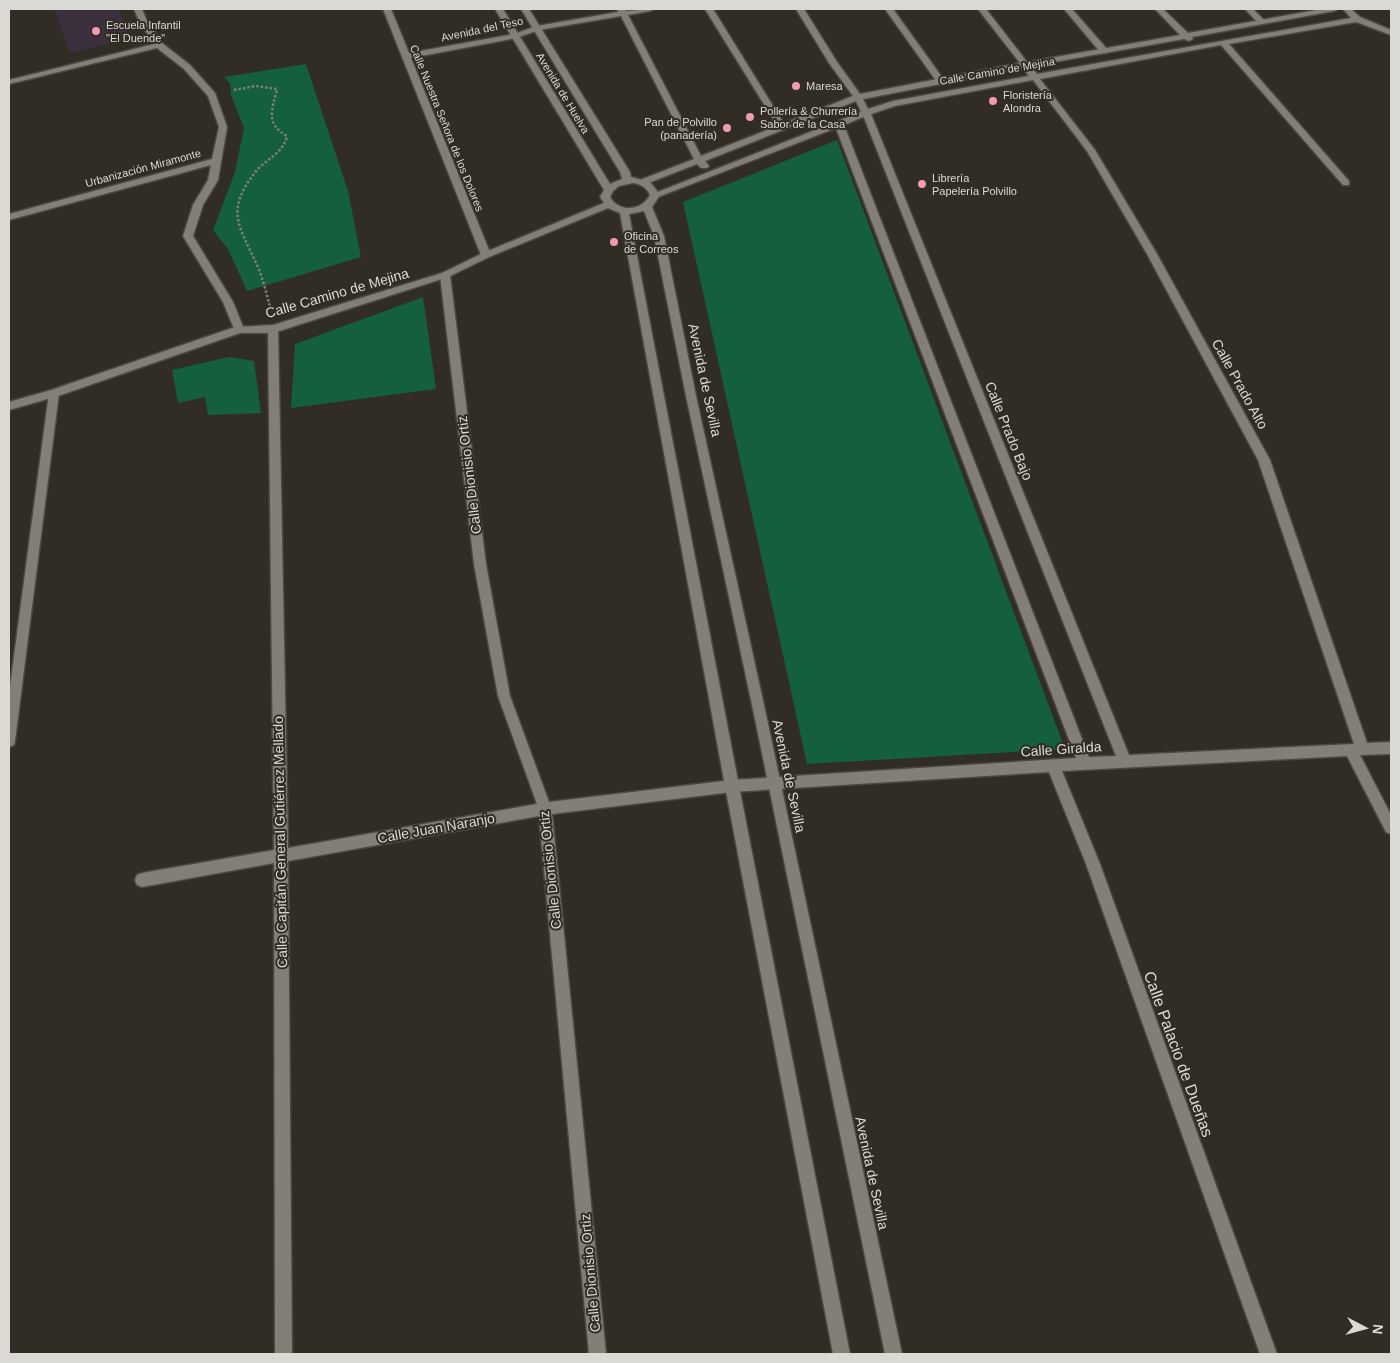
<svg xmlns="http://www.w3.org/2000/svg" width="1400" height="1363" font-family="Arial,sans-serif">
	<rect width="100%" height="100%" fill="#312d25"/>
	<path fill="#3c303e" d="M 54,9 L 120,9 L 123,24 L 134,38 L 70,53 Z"/>
	<g fill="#145f3d">
		<path d="M 306,64 L 348,191 L 361,257 L 247,291 L 228,249 L 213,230 L 235,172 L 244,128 L 231,95 L 230,83 L 224,77 Z"/>
		<path d="M 837,140 L 1065,749 L 807,764 L 683,202 Z"/>
		<path d="M 423,297 L 436,389 L 291,408 L 295,344 Z"/>
		<path d="M 229,357 L 254,361 L 261,413 L 208,415 L 205,397 L 178,403 L 172,370 Z"/>
	</g>
	<g fill="none" stroke-linecap="round" stroke-linejoin="round">
		<g stroke="#4b4841" stroke-width="3">
			<g id="service">
				<path d="M 705,9 L 713,9 L 786,127 L 785,129 L 778,127 Z"/>
				<path d="M 885,9 L 893,9 L 944,80 L 943,82 L 937,82 Z"/>
				<path d="M 1064,9 L 1072,9 L 1107,49 L 1107,53 L 1101,53 Z"/>
				<path d="M 1245,9 L 1253,9 L 1266,22 L 1259,24 Z"/>
			</g>
		</g>
		<g stroke="#4b4841" stroke-width="3">
			<g id="minor">
				<path d="M 134,9 L 142,9 L 147,21 L 162,43 L 190,65 L 215,93 L 227,127 L 218,180 L 203,205 L 193,236 L 233,302 L 244,329 L 243,331 L 235,331 L 223,302 L 183,236 L 193,205 L 208,180 L 211,165 L 9,220 L 9,214 L 212,159 L 219,127 L 208,96 L 184,69 L 157,48 L 9,84 L 9,80 L 154,44 L 139,21 Z"/>
				<path d="M 383,9 L 391,9 L 409,53 L 514,34 L 537,26 L 618,12 L 617,9 L 625,9 L 626,11 L 654,9 L 650,11 L 628,15 L 701,156 L 853,96 L 829,63 L 796,9 L 804,9 L 837,62 L 860,94 L 1020,63 L 978,9 L 986,9 L 1027,62 L 1180,35 L 1155,9 L 1163,9 L 1188,33 L 1322,9 L 1338,9 L 1334,11 L 1192,37 L 1193,39 L 1189,41 L 1184,39 L 1031,66 L 1037,74 L 1351,18 L 1343,9 L 1351,9 L 1360,17 L 1391,30 L 1391,35 L 1356,22 L 1229,44 L 1349,181 L 1349,185 L 1343,185 L 1221,45 L 1040,79 L 1095,150 L 1157,254 L 1270,460 L 1367,743 L 1391,742 L 1391,754 L 1360,755 L 1391,815 L 1391,834 L 1386,832 L 1347,756 L 1062,771 L 1100,864 L 1277,1354 L 1260,1354 L 1086,864 L 1049,772 L 732,792 L 552,814 L 606,1354 L 589,1354 L 539,816 L 288,861 L 292,1354 L 275,1354 L 274,863 L 142,887 L 137,885 L 135,880 L 137,875 L 142,873 L 274,850 L 268,329 L 269,327 L 277,327 L 278,329 L 288,848 L 537,804 L 498,696 L 474,564 L 440,275 L 445,272 L 450,275 L 486,564 L 510,696 L 549,802 L 732,780 L 1076,758 L 836,128 L 658,197 L 652,197 L 650,195 L 861,112 L 856,101 L 705,161 L 709,166 L 707,168 L 701,168 L 697,164 L 643,185 L 638,182 L 640,180 L 694,159 L 621,16 L 539,30 L 516,38 L 411,58 L 491,255 L 486,258 L 481,255 ZM 1023,68 L 1029,76 L 893,101 L 868,109 L 863,99 ZM 1033,80 L 1087,151 L 1147,254 L 1258,460 L 1354,744 L 1129,755 L 871,114 L 895,106 ZM 863,117 L 865,120 L 1116,756 L 1089,757 L 844,125 Z"/>
				<path d="M 54,389 L 59,393 L 15,741 L 14,745 L 9,747 L 9,694 L 49,393 Z"/>
			</g>
		</g>
		<g stroke="#4b4841" stroke-width="3">
			<path id="tertiary" d="M 495,9 L 503,9 L 610,184 L 622,179 L 620,172 L 521,9 L 529,9 L 630,172 L 631,177 L 650,182 L 660,195 L 652,207 L 664,236 L 696,396 L 767,719 L 902,1354 L 885,1354 L 755,719 L 686,396 L 654,236 L 644,211 L 629,214 L 739,786 L 850,1354 L 833,1354 L 725,786 L 620,213 L 608,208 L 489,257 L 448,277 L 273,333 L 240,333 L 58,396 L 9,410 L 9,402 L 51,390 L 235,327 L 273,325 L 442,273 L 483,253 L 604,203 L 600,197 L 604,190 ZM 633,183 C 641,184 647,188 650,195 C 642,211 619,213 610,197 L 613,191 L 619,186 Z"/>
		</g>
		<path stroke="#817e77" stroke-width="2.5" stroke-dasharray="2.5 2" stroke-linecap="butt" d="M 234,90 L 256,86 L 277,89 C 272,110 265,124 287,136 C 284,152 267,159 257,170 C 224,211 239,225 257,265 C 263,278 266,293 270,306"/>
		<use href="#service" fill="#837f76" fill-rule="evenodd"/>
		<use href="#minor" fill="#837f76" fill-rule="evenodd"/>
		<use href="#tertiary" fill="#837f76" fill-rule="evenodd"/>
	</g>
	<g fill="#f09ab5" stroke="#312d25" stroke-width="2">
		<circle cx="96" cy="31" r="5"/>
		<circle cx="796" cy="86" r="5"/>
		<circle cx="993" cy="101" r="5"/>
		<circle cx="750" cy="117" r="5"/>
		<circle cx="727" cy="128" r="5"/>
		<circle cx="922" cy="184" r="5"/>
		<circle cx="614" cy="242" r="5"/>
	</g>
	<g text-anchor="middle" stroke-width="4" stroke-linejoin="round" paint-order="stroke">
		<g font-size="11" fill="#dbd9d4" stroke="#312d25" text-anchor="start">
			<text x="106" y="29">Escuela Infantil<tspan x="106" dy="13">"El Duende"</tspan></text>
			<text x="806" y="90">Maresa</text>
			<text x="1003" y="99">Floristería<tspan x="1003" dy="13">Alondra</tspan></text>
			<text x="760" y="115">Pollería &amp; Churrería<tspan x="760" dy="13">Sabor de la Casa</tspan></text>
			<text x="717" y="126" text-anchor="end">Pan de Polvillo<tspan x="717" dy="13">(panadería)</tspan></text>
			<text x="932" y="182">Librería<tspan x="932" dy="13">Papelería Polvillo</tspan></text>
			<text x="624" y="240">Oficina<tspan x="624" dy="13">de Correos</tspan></text>
		</g>
		<g font-size="11" fill="#dbd9d4" stroke="#312d25">
			<text transform="translate(482 29) rotate(-12)" y="4">Avenida del Teso</text>
			<text transform="translate(997 71) rotate(-10)" y="4">Calle Camino de Mejina</text>
			<text transform="translate(563 93) rotate(59)" y="4">Avenida de Huelva</text>
			<text transform="translate(447 128) rotate(68)" y="4">Calle Nuestra Señora de los Dolores</text>
			<text transform="translate(143 168) rotate(-15)" y="4">Urbanización Miramonte</text>
		</g>
		<g font-size="14" fill="#dbd9d4" stroke="#312d25">
			<text transform="translate(337 293) rotate(-16)" y="5">Calle Camino de Mejina</text>
			<text transform="translate(705 380) rotate(78)" y="5">Avenida de Sevilla</text>
			<text transform="translate(1240 384) rotate(61)" y="5">Calle Prado Alto</text>
			<text transform="translate(1009 431) rotate(68)" y="5">Calle Prado Bajo</text>
			<text transform="translate(469 475) rotate(-97)" y="5">Calle Dionisio Ortiz</text>
			<text transform="translate(1061 749) rotate(-4)" y="5">Calle Giralda</text>
			<text transform="translate(789 776) rotate(78)" y="5">Avenida de Sevilla</text>
			<text transform="translate(436 828) rotate(-10)" y="5">Calle Juan Naranjo</text>
			<text transform="translate(280 842) rotate(-91)" y="5">Calle Capitán General Gutiérrez Mellado</text>
			<text transform="translate(550 870) rotate(-96)" y="5">Calle Dionisio Ortiz</text>
			<text transform="translate(872 1173) rotate(78)" y="5">Avenida de Sevilla</text>
			<text transform="translate(590 1273) rotate(-95)" y="5">Calle Dionisio Ortiz</text>
		</g>
		<g font-size="16" fill="#dbd9d4" stroke="#312d25">
			<text transform="translate(1179 1054) rotate(70)" y="6">Calle Palacio de Dueñas</text>
		</g>
	</g>
	<rect width="1400" height="1363" fill="none" stroke="#dbd9d4" stroke-width="20"/>
	<g transform="translate(1365 1328) rotate(96)" stroke="#312d25" stroke-width="4" paint-order="stroke">
	<path d="M0-4L9 19L0 12L-9 19Z" fill="#dbd9d4"/>
	<text y="-8" font-size="14" font-weight="bold" text-anchor="middle" fill="#dbd9d4">N</text>
	</g>
</svg>
